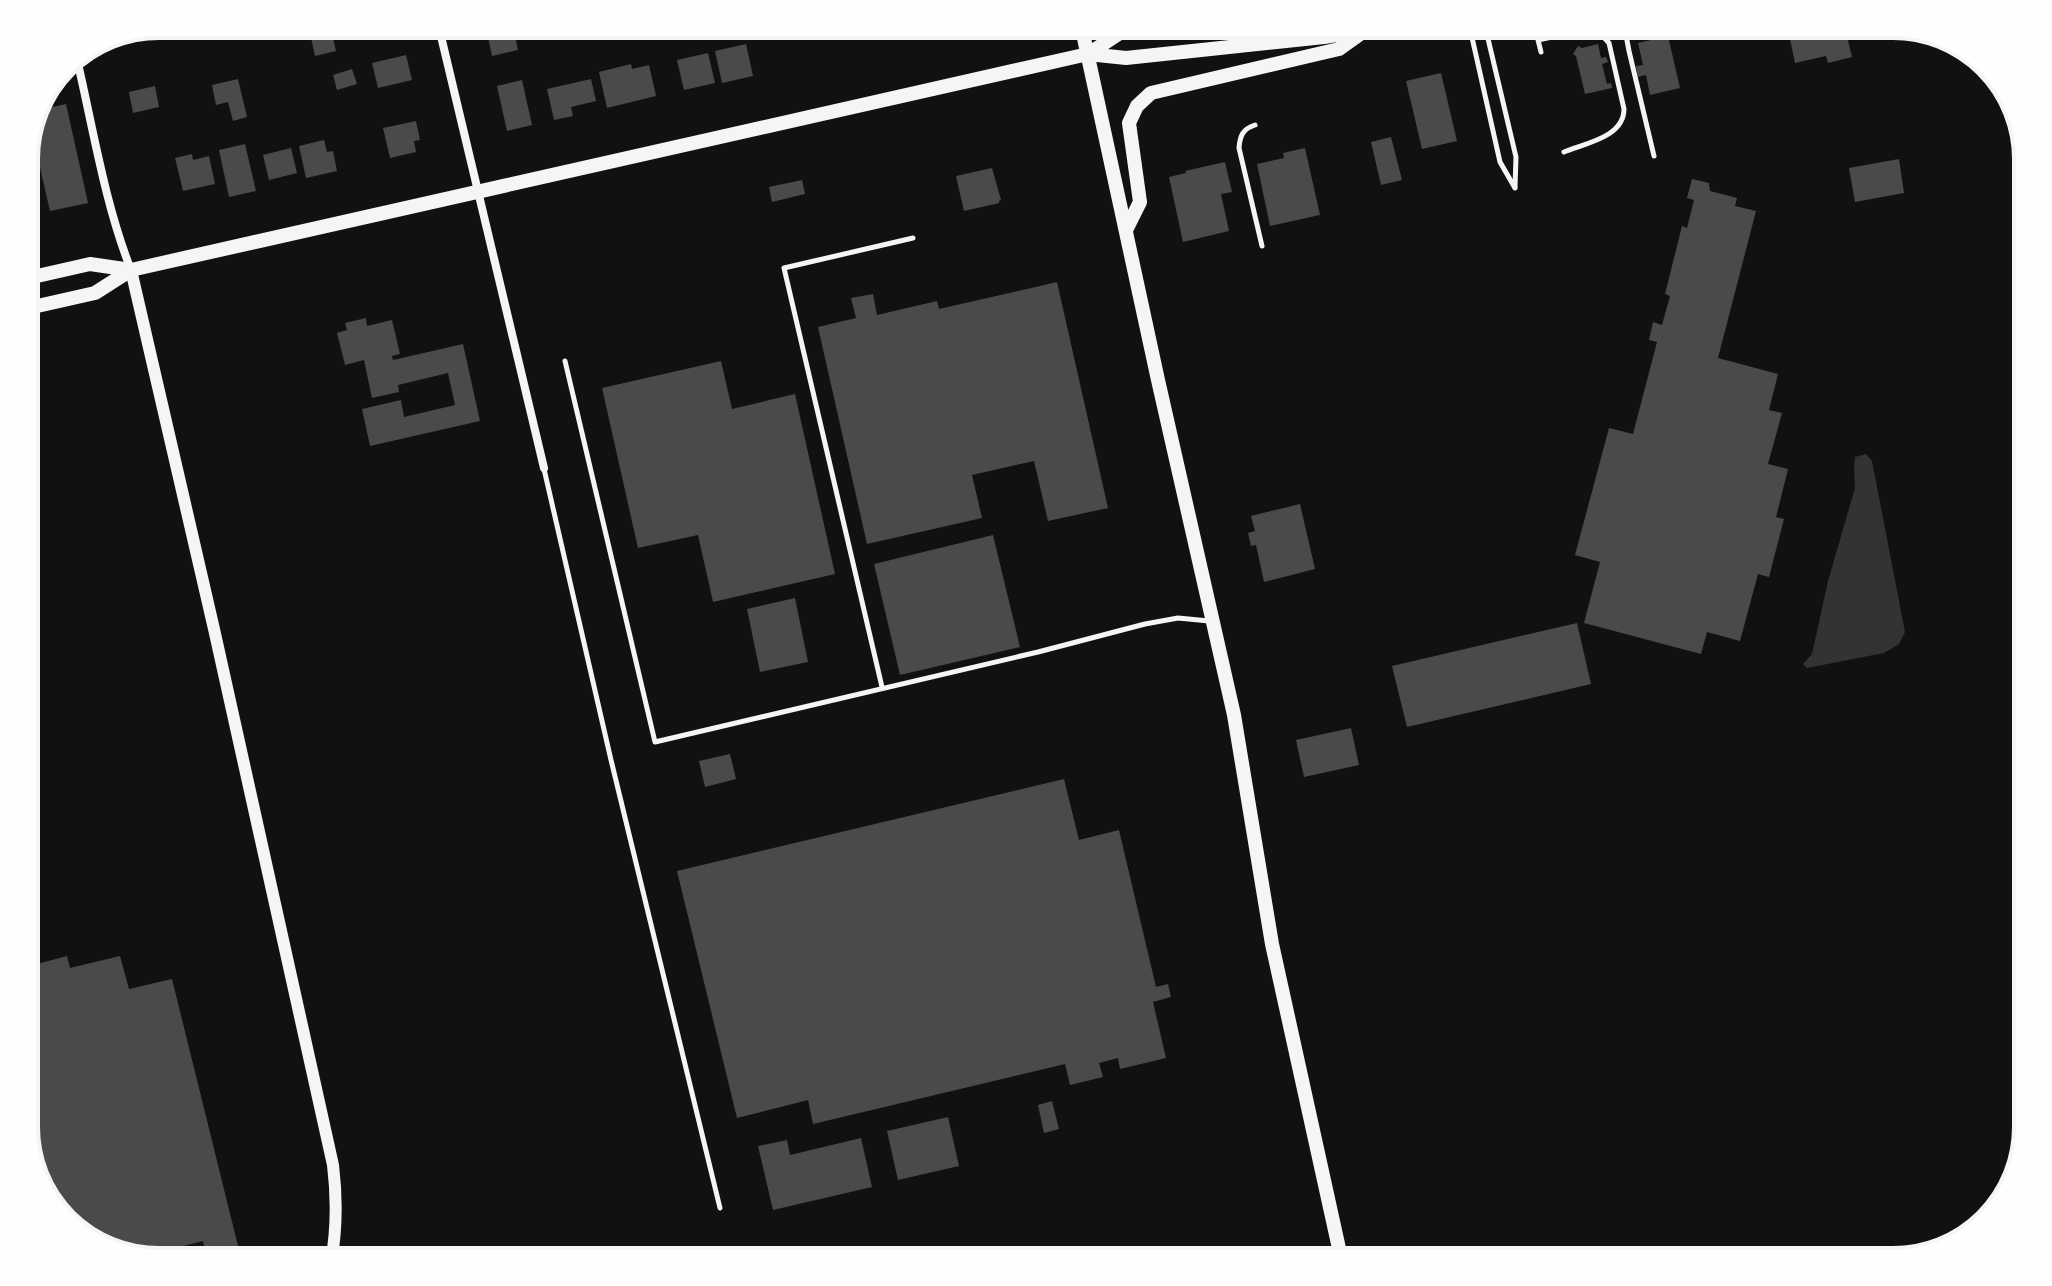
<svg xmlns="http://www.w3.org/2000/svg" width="2052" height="1286" font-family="Montserrat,sans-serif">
	<rect width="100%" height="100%" fill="#111"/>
	<path fill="#333" d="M 1866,454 L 1872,461 L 1905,632 L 1899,644 L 1884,653 L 1807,668 L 1803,664 L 1812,654 L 1828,581 L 1855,488 L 1854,469 L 1855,457 Z"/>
	<g fill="#4a4a4a">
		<path d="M 1844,24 L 1852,57 L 1828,63 L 1826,56 L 1795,63 L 1787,25 Z"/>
		<path d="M 487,32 L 514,32 L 518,50 L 492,56 Z"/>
		<path d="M 533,32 L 561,32 L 561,33 L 535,39 Z"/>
		<path d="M 310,33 L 332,33 L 336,51 L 315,56 Z"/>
		<path d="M 1668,36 L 1680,88 L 1650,95 L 1646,75 L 1638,77 L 1636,66 L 1643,65 L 1638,43 Z"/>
		<path d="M 746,44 L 753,76 L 722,83 L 715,51 Z"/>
		<path d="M 1598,44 L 1601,58 L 1606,57 L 1608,62 L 1602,64 L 1607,84 L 1611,83 L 1612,88 L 1585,94 L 1576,56 L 1573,54 L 1578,46 L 1582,48 Z"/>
		<path d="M 708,53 L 715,83 L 684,90 L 677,60 Z"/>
		<path d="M 406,55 L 412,80 L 378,88 L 372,63 Z"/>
		<path d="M 631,64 L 632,69 L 649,65 L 656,96 L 607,108 L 599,72 Z"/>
		<path d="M 352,69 L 357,84 L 337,90 L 333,75 Z"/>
		<path d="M 1441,73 L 1457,141 L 1422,149 L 1406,81 Z"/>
		<path d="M 238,79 L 247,117 L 233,121 L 228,102 L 216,105 L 212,85 Z"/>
		<path d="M 591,79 L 596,101 L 571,107 L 573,116 L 554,120 L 547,89 Z"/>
		<path d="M 522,80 L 532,125 L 507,131 L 497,86 Z"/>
		<path d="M 155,86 L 159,107 L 133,113 L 129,92 Z"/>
		<path d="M 66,104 L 88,203 L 50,211 L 32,133 L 43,109 Z"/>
		<path d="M 416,121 L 420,140 L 414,141 L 416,152 L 390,158 L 383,128 Z"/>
		<path d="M 1391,137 L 1402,180 L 1381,185 L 1371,142 Z"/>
		<path d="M 324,140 L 327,152 L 333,151 L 337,171 L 306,178 L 299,146 Z"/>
		<path d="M 245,144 L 256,191 L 229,197 L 219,150 Z"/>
		<path d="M 291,148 L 297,173 L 269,180 L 263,155 Z"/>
		<path d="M 1305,148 L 1320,215 L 1270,226 L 1257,164 L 1284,158 L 1283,153 Z"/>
		<path d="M 192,154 L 193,160 L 209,156 L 215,184 L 183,191 L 175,158 Z"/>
		<path d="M 1899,159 L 1904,193 L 1855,202 L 1849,168 Z"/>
		<path d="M 1225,162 L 1232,192 L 1221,194 L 1229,231 L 1183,242 L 1169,177 L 1186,173 L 1185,171 Z"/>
		<path d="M 992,168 L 1001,200 L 999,201 L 999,203 L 964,211 L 956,176 Z"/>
		<path d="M 1692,179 L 1709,183 L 1710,191 L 1737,198 L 1735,206 L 1756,211 L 1718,358 L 1778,374 L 1769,410 L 1782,413 L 1768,464 L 1788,469 L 1776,517 L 1784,519 L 1769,577 L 1758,574 L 1740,641 L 1707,632 L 1701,654 L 1584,623 L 1600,562 L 1575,555 L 1609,428 L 1633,434 L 1657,342 L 1649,340 L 1653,322 L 1662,325 L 1670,296 L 1665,294 L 1682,226 L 1687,228 L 1694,200 L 1687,198 Z"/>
		<path d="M 802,180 L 805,194 L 772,202 L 769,187 Z"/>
		<path d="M 1057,282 L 1108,508 L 1048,521 L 1034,461 L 972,475 L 982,518 L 867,544 L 818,327 L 856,318 L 851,298 L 873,294 L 877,315 L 937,301 L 939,309 Z"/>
		<path d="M 366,318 L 367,326 L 392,320 L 400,354 L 392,356 L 393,360 L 463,344 L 480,421 L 370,446 L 362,409 L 401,400 L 404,417 L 455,405 L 448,373 L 398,385 L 399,392 L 372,398 L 364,360 L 345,365 L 337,333 L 347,330 L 345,323 Z"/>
		<path d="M 721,361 L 732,409 L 795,394 L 835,574 L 713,602 L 698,535 L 638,548 L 602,388 Z"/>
		<path d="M 1300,504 L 1315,569 L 1264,582 L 1256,545 L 1251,546 L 1248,533 L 1255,531 L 1251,516 Z"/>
		<path d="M 993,535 L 1020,647 L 900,675 L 874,564 Z"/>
		<path d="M 795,598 L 808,662 L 760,672 L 747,609 Z"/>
		<path d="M 1577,623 L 1591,684 L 1407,727 L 1392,666 Z"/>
		<path d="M 1351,728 L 1359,765 L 1304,777 L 1296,740 Z"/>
		<path d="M 730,754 L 736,779 L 705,787 L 699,761 Z"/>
		<path d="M 1064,779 L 1079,840 L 1119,830 L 1156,987 L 1168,984 L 1171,997 L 1153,1002 L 1166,1058 L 1120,1069 L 1118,1058 L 1099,1063 L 1103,1077 L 1070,1085 L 1065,1064 L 813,1124 L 808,1100 L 737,1118 L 677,871 Z"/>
		<path d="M 67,956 L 70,968 L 120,956 L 129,989 L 172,979 L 242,1262 L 208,1262 L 203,1241 L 141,1257 L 84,1239 L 42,1194 L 24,1135 L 24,978 L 40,974 L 37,964 Z"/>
		<path d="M 1052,1101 L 1059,1129 L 1044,1133 L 1038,1105 Z"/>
		<path d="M 948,1117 L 959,1166 L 898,1180 L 887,1131 Z"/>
		<path d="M 861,1138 L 872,1187 L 773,1210 L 758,1146 L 787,1140 L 790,1155 Z"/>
	</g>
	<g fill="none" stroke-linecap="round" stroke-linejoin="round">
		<g stroke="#f5f5f5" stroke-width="5">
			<path d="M 1697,25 L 1698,27"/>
			<path d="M 1472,26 L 1471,33 L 1500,162 L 1515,188"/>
			<path d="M 1485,26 L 1516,157 L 1515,187"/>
			<path d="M 1627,26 L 1626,35 L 1629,51 L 1654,156"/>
			<path d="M 1541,52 L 1538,40 L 1584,30 L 1598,31 L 1609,43 L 1624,109 C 1624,137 1586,143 1564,152"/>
			<path d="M 1255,125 C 1243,129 1240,135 1239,148 L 1262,246"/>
			<path d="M 565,361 L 655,742 L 1038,652 L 1145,624 L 1178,618 L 1209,621"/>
			<path d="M 544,469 L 611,760 L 720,1208"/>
			<path d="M 882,687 L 784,268 L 913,238"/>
		</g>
		<g stroke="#f5f5f5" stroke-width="8">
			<path d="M 440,32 L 544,468"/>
			<path d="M 76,55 C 93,127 104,201 131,270"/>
		</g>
		<path stroke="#f5f5f5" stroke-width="12" d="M 131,270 L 214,629 L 333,1165 C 337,1198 337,1229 331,1262"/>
		<g stroke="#f5f5f5" stroke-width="14">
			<path d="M 1082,29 L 1158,380 L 1234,715 L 1272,944 L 1342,1262"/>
			<path d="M 1088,54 L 1120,33 L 1142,28"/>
			<path d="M 1126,230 L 1140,202 L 1129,123 L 1137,106 L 1151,93 L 1339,49 L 1360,34"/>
			<path d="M 24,279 L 90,264 L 131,270"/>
			<path d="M 24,309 L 95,293 L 131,270 L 1088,54 L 1126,58 L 1324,37 L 1387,27"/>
		</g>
	</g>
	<path d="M0 0H2052V1286H0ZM159 38H1893A121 121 0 0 1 2014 159V1127A121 121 0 0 1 1893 1248H159A121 121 0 0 1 38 1127V159A121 121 0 0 1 159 38Z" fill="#fefefe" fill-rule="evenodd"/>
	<path fill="none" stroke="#f5f5f5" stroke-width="4" d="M159 38H1893A121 121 0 0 1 2014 159V1127A121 121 0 0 1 1893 1248H159A121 121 0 0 1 38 1127V159A121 121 0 0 1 159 38Z"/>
</svg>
